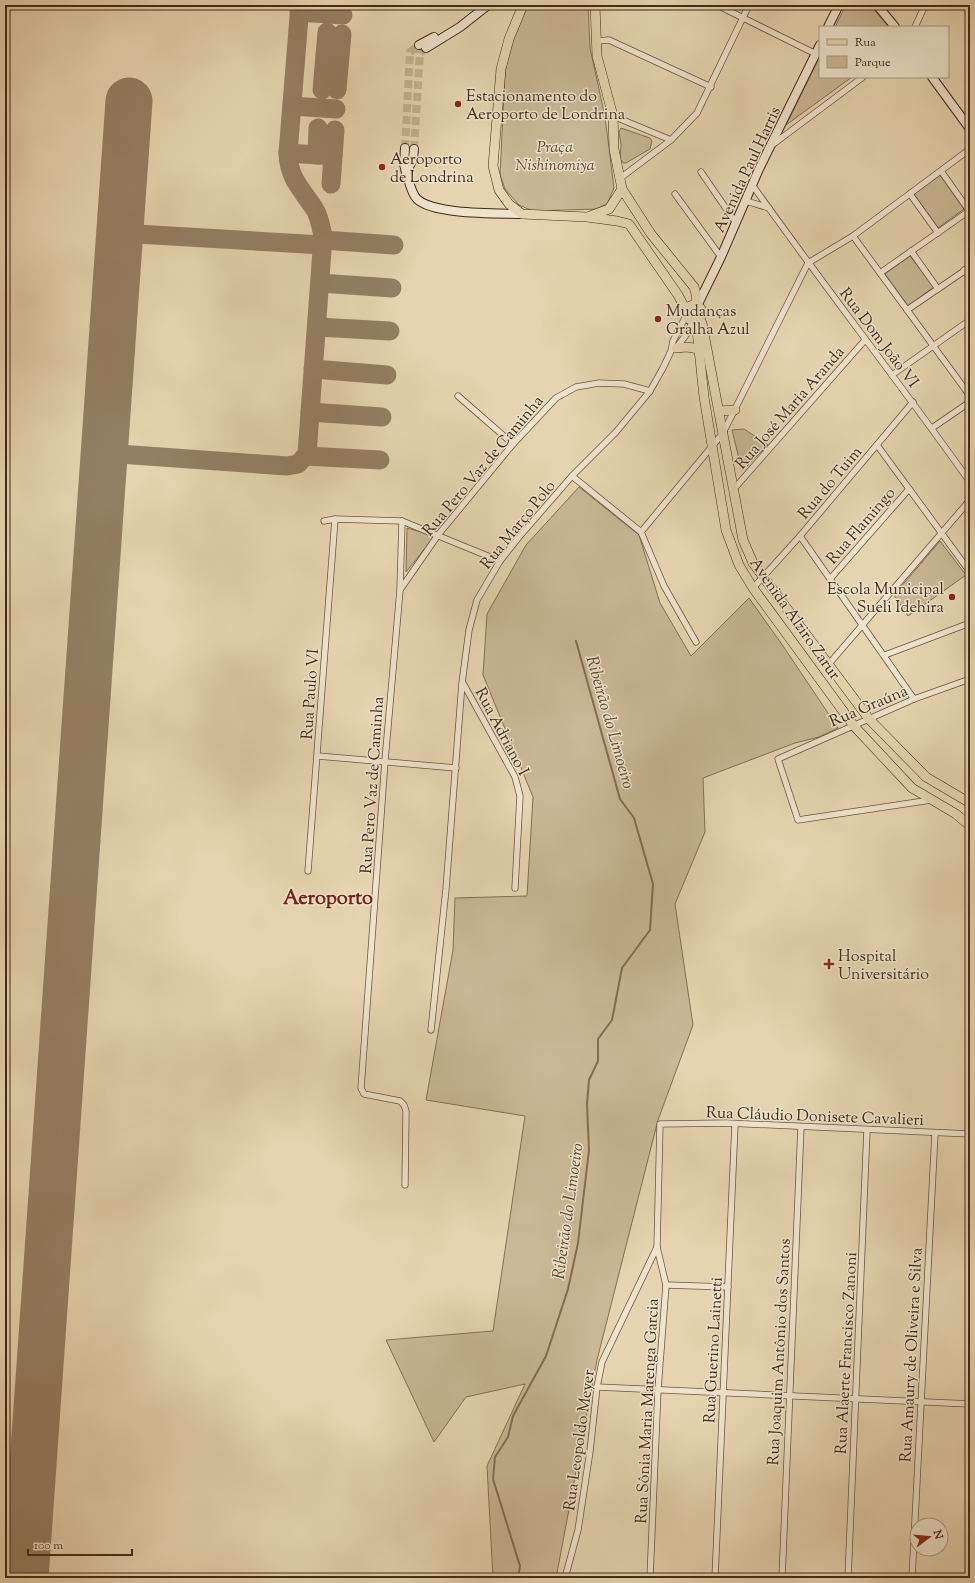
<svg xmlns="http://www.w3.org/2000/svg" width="975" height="1583" font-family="'Sorts Mill Goudy',serif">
	<rect width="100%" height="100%" fill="#e5d4af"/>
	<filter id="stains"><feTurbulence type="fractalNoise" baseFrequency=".005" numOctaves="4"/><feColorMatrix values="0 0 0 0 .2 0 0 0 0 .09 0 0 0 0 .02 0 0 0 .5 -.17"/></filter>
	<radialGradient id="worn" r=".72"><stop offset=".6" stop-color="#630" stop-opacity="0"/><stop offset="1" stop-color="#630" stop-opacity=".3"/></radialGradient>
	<g fill="#c9b795" stroke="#867055">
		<path d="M 527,5 L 588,5 L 590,48 L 605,117 L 614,188 L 607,204 L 596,209 L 533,211 L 519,205 L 505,189 L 500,175 L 505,73 L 510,47 Z"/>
		<path d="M 846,5 L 870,5 L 889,27 L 835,27 Z"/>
		<path d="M 820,56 L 820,77 L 852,77 L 786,125 Z"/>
		<path d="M 621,128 L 650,138 L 652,141 L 650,149 L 626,163 L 623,163 L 620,159 L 621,145 L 619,132 Z"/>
		<path d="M 940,175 L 964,209 L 938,228 L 914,194 Z"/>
		<path d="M 910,256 L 934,287 L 908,306 L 885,274 Z"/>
		<path d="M 744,429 L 768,445 L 742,471 L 732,430 Z"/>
		<path d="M 579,487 L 639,535 L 660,603 L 691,656 L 749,598 L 781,643 L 838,728 L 819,737 L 795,743 L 703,778 L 705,832 L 675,904 L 693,1025 L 658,1120 L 597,1360 L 557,1573 L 556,1578 L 493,1578 L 487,1466 L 525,1384 L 466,1397 L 434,1442 L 386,1340 L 493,1331 L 525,1116 L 426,1100 L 453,950 L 455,898 L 527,896 L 533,797 L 483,675 L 487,614 L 526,545 Z"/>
		<path d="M 407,528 L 435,536 L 406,572 Z"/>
		<path d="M 940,541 L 966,575 L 908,616 L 894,595 Z"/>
	</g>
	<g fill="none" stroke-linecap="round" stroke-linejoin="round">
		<path stroke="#836d52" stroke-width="2" d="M 518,1578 L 520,1566 L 493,1479 L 495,1457 L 508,1437 L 513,1416 L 546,1356 L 568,1289 L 578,1243 L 589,1150 L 587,1104 L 589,1080 L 598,1061 L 598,1039 L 612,1020 L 622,968 L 650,930 L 653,884 L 634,818 L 620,799 L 576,641"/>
		<g stroke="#947f62" stroke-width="19">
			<path d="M 299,12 L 343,15"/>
			<path d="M 322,90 L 327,32"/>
			<path d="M 337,90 L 342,34"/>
			<path d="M 292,106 L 336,109"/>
			<path d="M 288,153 L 333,156"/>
			<path d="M 317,155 L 318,128"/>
			<path d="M 331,184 L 335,130"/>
			<path d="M 120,233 L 322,245"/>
			<path d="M 323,240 L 394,245"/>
			<path d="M 320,283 L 392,288"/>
			<path d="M 317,327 L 390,331"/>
			<path d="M 313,369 L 387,375"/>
			<path d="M 310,412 L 382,417"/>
			<path d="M 105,453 L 287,466 L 298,464 L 307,454 L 323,237 C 321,227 320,217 314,208 C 301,188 289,179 288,153 L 300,5"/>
			<path d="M 306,456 L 380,460"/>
		</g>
		<path stroke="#947f62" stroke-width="47" d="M 25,1578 L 129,101"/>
		<g stroke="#c5b290" stroke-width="8" stroke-dasharray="8 4" stroke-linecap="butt">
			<path d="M 405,148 L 410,52 L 419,45"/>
			<path d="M 414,149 L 420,53 L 426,48"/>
		</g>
		<g stroke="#6c543c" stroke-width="7">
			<g id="street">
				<path d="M 717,5 L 816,54"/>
				<path d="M 915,27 L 925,5"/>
				<path d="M 596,41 L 609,40 L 711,87"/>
				<path d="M 613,116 L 671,140"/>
				<path d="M 772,145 L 863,77"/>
				<path d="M 941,171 L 970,212"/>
				<path d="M 701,172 L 736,223"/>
				<path d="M 619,179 L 671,140 L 697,113 L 749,5"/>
				<path d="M 753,186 C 824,286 899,382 970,482"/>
				<path d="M 675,194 L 721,257"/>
				<path d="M 910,194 L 938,233"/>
				<path d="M 746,201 L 769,208"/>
				<path d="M 853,236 L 970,396"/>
				<path d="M 911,251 L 938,289"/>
				<path d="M 964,270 L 970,278"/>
				<path d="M 880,273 L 969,211"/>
				<path d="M 907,310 L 970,267"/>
				<path d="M 676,348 L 686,335 L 693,321"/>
				<path d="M 892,375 L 970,320"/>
				<path d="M 458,396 L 513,444"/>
				<path d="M 932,428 L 970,402"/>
				<path d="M 877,445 L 970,572"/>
				<path d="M 572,476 L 641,532 L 664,586 L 696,642"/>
				<path d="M 733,490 L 865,340"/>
				<path d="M 324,521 L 335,519 L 402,521 L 500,561"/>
				<path d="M 641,532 L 723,433 L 808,263 L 853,236 L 970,149"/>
				<path d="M 800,536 L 914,699"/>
				<path d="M 830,579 L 909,489"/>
				<path d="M 753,588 L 800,536 L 913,402"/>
				<path d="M 400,589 L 402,521"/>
				<path d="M 885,655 L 970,623"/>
				<path d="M 828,665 L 970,500"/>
				<path d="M 463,683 L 515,777 L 520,796 L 515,888"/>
				<path d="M 318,756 L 456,768"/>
				<path d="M 931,800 L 798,820 L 778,759 L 914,699 L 970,679"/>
				<path d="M 308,871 L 335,519"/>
				<path d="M 431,1030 L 446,889 L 462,683 L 469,630 L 477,600 L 500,561 L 519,537 L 572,476 L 616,432 L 650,391 L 663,368 L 671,351 L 673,341 L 686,316"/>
				<path d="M 405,1185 L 406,1111 L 404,1105 L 400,1101 L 364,1094 L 361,1088 L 385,761 L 400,590 L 438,535 L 513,444 L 556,398 L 576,387 L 599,383 L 624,384 L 650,391"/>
				<path d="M 666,1285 L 728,1287"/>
				<path d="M 597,1387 L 970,1404"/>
				<path d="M 565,1578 L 578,1530 L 590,1451 L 597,1387 L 602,1362 L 657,1247 L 660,1124 L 727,1123 L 970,1134"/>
				<path d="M 650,1578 L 658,1389 L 666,1285 L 657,1247"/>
				<path d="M 715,1578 L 735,1124"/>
				<path d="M 782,1578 L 801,1127"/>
				<path d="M 848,1578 L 867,1130"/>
				<path d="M 912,1578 L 935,1133"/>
			</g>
		</g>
		<g stroke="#432a15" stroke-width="10">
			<g id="secondary">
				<path d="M 877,5 L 895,27"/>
				<path d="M 828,27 L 839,5"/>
				<path d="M 419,45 L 434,37"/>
				<path d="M 426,48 L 460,27 L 488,5"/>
				<path d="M 932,77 L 970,129"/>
				<path d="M 405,148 L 404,164 L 406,173"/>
				<path d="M 414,149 L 413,159 L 406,173 C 409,180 411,193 417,199 C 434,215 498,213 522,214"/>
				<path d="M 697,306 L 721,257 L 759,169 L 820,45"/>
			</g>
		</g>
		<g stroke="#432a15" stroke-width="10">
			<g id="primary">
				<path d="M 523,5 L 509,39 L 501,69 L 493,166 L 499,190 L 509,204 L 522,214 L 587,217 L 617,221 L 629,224 L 678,295 L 686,310"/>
				<path d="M 595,5 L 597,56 L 613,116 L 614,149 L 622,189 L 651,234 L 694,287 L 696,294 L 696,305"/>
				<path d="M 590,216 L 609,209 L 622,189"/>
				<circle cx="694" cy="313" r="8"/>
				<path d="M 696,321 L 704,397 L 726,530 L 739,565 L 753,588 L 854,726 L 912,788 L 956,814 L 970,826"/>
				<path d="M 702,323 L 743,540 L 753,563 L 869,719 L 926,777 L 970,803"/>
				<path d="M 676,348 L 687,347 L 699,349"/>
				<path d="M 719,411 L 735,410"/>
			</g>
		</g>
		<use href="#street" stroke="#eee3cb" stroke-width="5.5"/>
		<use href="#secondary" stroke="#eee3cb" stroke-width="8"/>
		<use href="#primary" stroke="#e5d4af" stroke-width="9"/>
	</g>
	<g fill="#8f2418" stroke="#eee3cb" stroke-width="1.5">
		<circle cx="458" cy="104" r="4"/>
		<circle cx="382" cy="167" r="4"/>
		<circle cx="658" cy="319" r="4"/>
		<circle cx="952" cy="597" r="4"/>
		<path d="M827 958h4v4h4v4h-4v4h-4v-4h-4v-4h4z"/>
	</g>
	<g text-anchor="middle" stroke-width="3" stroke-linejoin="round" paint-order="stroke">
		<g font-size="16" fill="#432a15" stroke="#eee3cb" text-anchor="start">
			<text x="466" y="101">Estacionamento do<tspan x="466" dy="18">Aeroporto de Londrina</tspan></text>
			<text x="390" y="164">Aeroporto<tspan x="390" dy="18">de Londrina</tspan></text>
			<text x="666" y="316">Mudanças<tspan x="666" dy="18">Gralha Azul</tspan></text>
			<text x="944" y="594" text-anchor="end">Escola Municipal<tspan x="944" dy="18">Sueli Idehira</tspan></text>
			<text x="838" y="961">Hospital<tspan x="838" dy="18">Universitário</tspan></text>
		</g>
		<g font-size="16" font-style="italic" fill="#5e462f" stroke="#eee3cb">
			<text x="555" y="152">Praça<tspan x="555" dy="18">Nishinomiya</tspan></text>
		</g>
		<g font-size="16" fill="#432a15" stroke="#eee3cb">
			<text transform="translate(746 169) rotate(-65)" y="6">Avenida Paul Harris</text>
			<text transform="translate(880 337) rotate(53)" y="6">Rua Dom João VI</text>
			<text transform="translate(789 407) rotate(-49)" y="6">Rua José Maria Aranda</text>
			<text transform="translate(482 465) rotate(-50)" y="6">Rua Pero Vaz de Caminha</text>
			<text transform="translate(829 482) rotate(-50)" y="6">Rua do Tuim</text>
			<text transform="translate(517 524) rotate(-51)" y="6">Rua Março Polo</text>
			<text transform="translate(860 525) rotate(-49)" y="6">Rua Flamingo</text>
			<text transform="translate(796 618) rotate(55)" y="6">Avenida Alziro Zarur</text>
			<text transform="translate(309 694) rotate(-86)" y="6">Rua Paulo VI</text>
			<text transform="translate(868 705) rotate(-23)" y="6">Rua Graúna</text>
			<text transform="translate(503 731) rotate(62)" y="6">Rua Adriano I</text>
			<text transform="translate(371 785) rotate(-86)" y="6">Rua Pero Vaz de Caminha</text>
			<text transform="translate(815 1115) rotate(2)" y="6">Rua Cláudio Donisete Cavalieri</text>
			<text transform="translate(712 1350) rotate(-87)" y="6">Rua Guerino Lainetti</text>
			<text transform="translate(778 1352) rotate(-87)" y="6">Rua Joaquim Antônio dos Santos</text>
			<text transform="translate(845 1353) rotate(-87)" y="6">Rua Alaerte Francisco Zanoni</text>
			<text transform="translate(910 1355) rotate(-87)" y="6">Rua Amaury de Oliveira e Silva</text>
			<text transform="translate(646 1411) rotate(-87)" y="6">Rua Sônia Maria Marenga Garcia</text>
			<text transform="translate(578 1440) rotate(-82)" y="6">Rua Leopoldo Meyer</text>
		</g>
		<g font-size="17" font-style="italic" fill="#5e462e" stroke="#eee3cb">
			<text transform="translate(611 722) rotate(74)" y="6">Ribeirão do Limoeiro</text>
			<text transform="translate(567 1211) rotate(-82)" y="6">Ribeirão do Limoeiro</text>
		</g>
		<g font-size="20" font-weight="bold" fill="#7a1f14" stroke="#eee3cb">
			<text x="328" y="904">Aeroporto</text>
		</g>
	</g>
	<rect width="975" height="1583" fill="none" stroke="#e5d4af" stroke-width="20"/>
	<rect x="6" y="6" width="963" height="1571" fill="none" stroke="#432a15" stroke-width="2"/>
	<rect x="10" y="10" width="955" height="1563" fill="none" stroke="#432a15"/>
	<rect x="819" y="26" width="130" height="52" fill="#eee3cb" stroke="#aa9982"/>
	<rect x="827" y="39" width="20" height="6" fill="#e5d4af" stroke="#aa9982"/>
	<text x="855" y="46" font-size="12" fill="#432a15">Rua</text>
	<rect x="827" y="56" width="20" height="12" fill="#c9b795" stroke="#aa9982"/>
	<text x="855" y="66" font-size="12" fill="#432a15">Parque</text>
	<g transform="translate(929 1537) rotate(74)"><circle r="19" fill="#eee3cb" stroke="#aa9982"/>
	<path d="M0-3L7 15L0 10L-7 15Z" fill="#8f2418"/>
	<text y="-6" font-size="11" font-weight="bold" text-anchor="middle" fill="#432a15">N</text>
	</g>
	<path d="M28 1549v6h104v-6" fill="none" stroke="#432a15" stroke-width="2"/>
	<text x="34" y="1549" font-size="12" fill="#432a15" stroke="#eee3cb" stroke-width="3" paint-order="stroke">100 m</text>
	<rect width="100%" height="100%" filter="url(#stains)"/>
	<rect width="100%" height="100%" fill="url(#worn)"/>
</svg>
